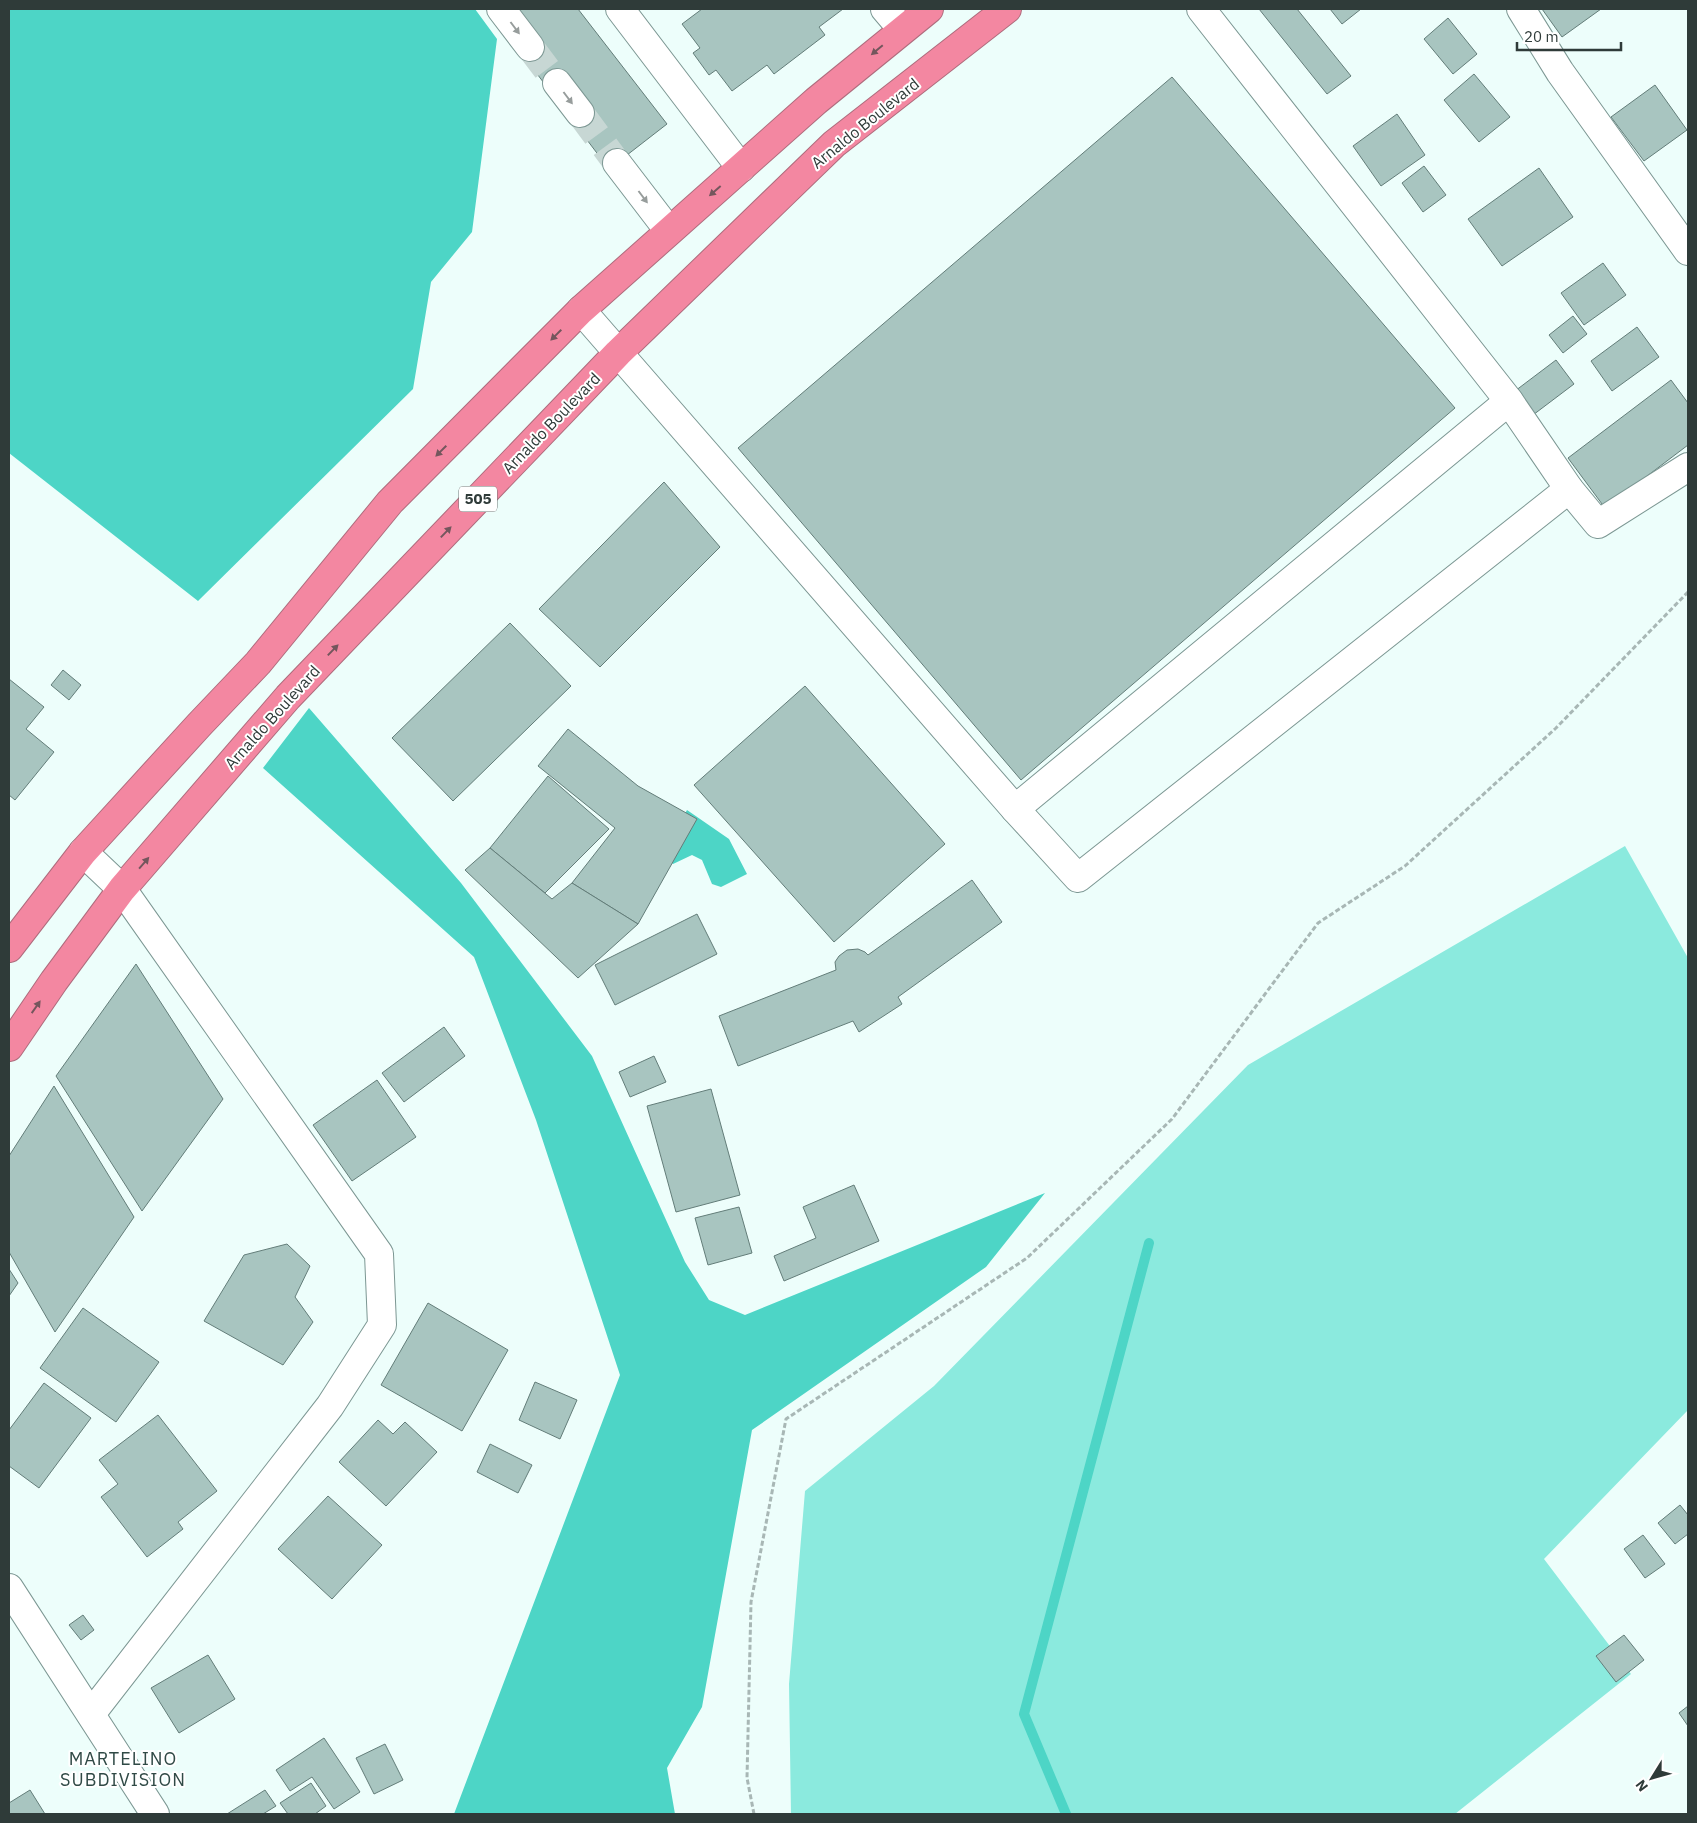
<svg xmlns="http://www.w3.org/2000/svg" width="1697" height="1823" font-family="'IBM Plex Sans',sans-serif">
	<rect width="100%" height="100%" fill="#edfefb"/>
	<path fill="#8beade" d="M 1625,846 L 1688,958 L 1688,1410 L 1544,1559 L 1631,1674 L 1455,1814 L 791,1814 L 789,1684 L 805,1491 L 934,1386 L 1248,1065 Z"/>
	<g fill="#4dd5c6">
		<path d="M 9,9 L 475,9 L 497,39 L 472,232 L 431,282 L 413,389 L 198,601 L 9,453 Z"/>
		<path d="M 309,708 L 461,883 L 592,1056 L 685,1262 L 709,1300 L 745,1315 L 1045,1193 L 986,1267 L 752,1430 L 702,1707 L 667,1768 L 675,1814 L 454,1814 L 620,1375 L 536,1120 L 474,957 L 263,768 Z"/>
		<path d="M 687,810 L 729,839 L 747,874 L 721,887 L 712,884 L 702,860 L 692,855 L 673,864 L 663,855 Z"/>
	</g>
	<g fill="none" stroke-linecap="round" stroke-linejoin="round">
		<path stroke="#4dd5c6" stroke-width="10" d="M 1066,1814 L 1024,1714 L 1149,1243"/>
	</g>
	<g fill="#a8c5c0" stroke="#637d79">
		<path d="M 511,9 L 578,9 L 667,124 L 609,169 L 522,54 Z"/>
		<path d="M 702,9 L 843,9 L 819,27 L 825,35 L 774,74 L 767,65 L 732,91 L 716,70 L 709,75 L 693,53 L 700,48 L 682,24 Z"/>
		<path d="M 1259,9 L 1297,9 L 1351,76 L 1327,94 Z"/>
		<path d="M 1330,9 L 1361,9 L 1342,24 Z"/>
		<path d="M 1542,9 L 1601,9 L 1562,37 Z"/>
		<path d="M 1448,18 L 1477,54 L 1453,74 L 1424,39 Z"/>
		<path d="M 1474,74 L 1510,117 L 1479,142 L 1444,100 Z"/>
		<path d="M 1172,77 L 1455,408 L 1021,780 L 738,448 Z"/>
		<path d="M 1655,85 L 1687,130 L 1644,161 L 1611,117 Z"/>
		<path d="M 1397,114 L 1425,155 L 1381,186 L 1353,146 Z"/>
		<path d="M 1424,166 L 1446,195 L 1423,212 L 1402,183 Z"/>
		<path d="M 1539,168 L 1573,217 L 1502,266 L 1468,219 Z"/>
		<path d="M 1603,263 L 1626,295 L 1584,325 L 1561,293 Z"/>
		<path d="M 1573,316 L 1587,334 L 1563,353 L 1549,335 Z"/>
		<path d="M 1637,327 L 1659,357 L 1612,391 L 1591,361 Z"/>
		<path d="M 1556,360 L 1574,384 L 1529,418 L 1511,394 Z"/>
		<path d="M 1671,380 L 1688,403 L 1688,445 L 1605,508 L 1568,458 Z"/>
		<path d="M 664,482 L 720,547 L 600,667 L 539,609 Z"/>
		<path d="M 510,623 L 571,686 L 453,801 L 392,738 Z"/>
		<path d="M 63,670 L 81,685 L 69,700 L 51,685 Z"/>
		<path d="M 9,679 L 44,707 L 26,729 L 54,752 L 15,800 L 9,795 Z"/>
		<path d="M 805,686 L 945,844 L 834,942 L 694,785 Z"/>
		<path d="M 568,729 L 638,786 L 697,819 L 638,924 L 572,883 L 615,828 L 538,766 Z"/>
		<path d="M 548,776 L 609,829 L 545,893 L 490,848 Z"/>
		<path d="M 490,848 L 552,899 L 572,883 L 638,924 L 578,978 L 465,870 Z"/>
		<path d="M 972,880 L 1002,922 L 898,997 L 902,1004 L 859,1032 L 853,1021 L 738,1066 L 719,1016 L 836,970 L 835,962 L 839,956 L 847,950 L 858,949 L 865,952 L 868,955 Z"/>
		<path d="M 697,914 L 717,954 L 615,1005 L 595,965 Z"/>
		<path d="M 136,964 L 223,1099 L 142,1211 L 56,1076 Z"/>
		<path d="M 444,1027 L 465,1056 L 404,1102 L 382,1073 Z"/>
		<path d="M 654,1056 L 666,1082 L 630,1097 L 619,1072 Z"/>
		<path d="M 377,1080 L 416,1137 L 352,1181 L 313,1125 Z"/>
		<path d="M 54,1086 L 134,1217 L 55,1332 L 9,1252 L 9,1156 Z"/>
		<path d="M 711,1089 L 740,1195 L 676,1212 L 647,1106 Z"/>
		<path d="M 854,1185 L 879,1241 L 784,1281 L 774,1256 L 816,1238 L 803,1207 Z"/>
		<path d="M 739,1207 L 752,1253 L 708,1265 L 695,1218 Z"/>
		<path d="M 287,1244 L 310,1266 L 295,1297 L 313,1322 L 283,1365 L 204,1321 L 244,1255 Z"/>
		<path d="M 9,1269 L 18,1283 L 9,1296 Z"/>
		<path d="M 428,1303 L 508,1350 L 462,1431 L 381,1385 Z"/>
		<path d="M 83,1308 L 159,1362 L 116,1422 L 40,1368 Z"/>
		<path d="M 535,1382 L 577,1400 L 560,1439 L 519,1420 Z"/>
		<path d="M 44,1383 L 91,1418 L 39,1488 L 9,1466 L 9,1430 Z"/>
		<path d="M 158,1415 L 217,1491 L 178,1522 L 183,1529 L 147,1557 L 101,1497 L 118,1484 L 99,1460 Z"/>
		<path d="M 378,1420 L 393,1434 L 405,1422 L 437,1452 L 386,1506 L 339,1462 Z"/>
		<path d="M 490,1444 L 532,1465 L 518,1493 L 477,1472 Z"/>
		<path d="M 328,1496 L 382,1545 L 332,1599 L 278,1549 Z"/>
		<path d="M 1680,1505 L 1688,1515 L 1688,1534 L 1675,1544 L 1658,1523 Z"/>
		<path d="M 1643,1535 L 1665,1564 L 1645,1578 L 1624,1549 Z"/>
		<path d="M 83,1615 L 94,1630 L 81,1640 L 69,1625 Z"/>
		<path d="M 1624,1635 L 1644,1660 L 1616,1682 L 1596,1656 Z"/>
		<path d="M 208,1655 L 235,1699 L 179,1733 L 151,1688 Z"/>
		<path d="M 1688,1706 L 1688,1726 L 1679,1713 Z"/>
		<path d="M 324,1738 L 360,1792 L 334,1809 L 312,1777 L 290,1791 L 276,1770 Z"/>
		<path d="M 385,1744 L 403,1780 L 374,1794 L 356,1758 Z"/>
		<path d="M 311,1783 L 326,1806 L 315,1814 L 288,1814 L 280,1803 Z"/>
		<path d="M 30,1790 L 45,1814 L 9,1814 L 9,1803 Z"/>
		<path d="M 265,1790 L 276,1806 L 263,1814 L 227,1814 Z"/>
	</g>
	<g fill="none" stroke-linecap="round" stroke-linejoin="round">
		<g stroke="#c7d7d4" stroke-width="28" stroke-dasharray="28 14" stroke-linecap="butt">
			<path d="M 530,47 L 557,83"/>
			<path d="M 580,113 L 617,163"/>
		</g>
		<g stroke="#7c9793" stroke-width="30">
			<g id="minor">
				<path d="M 501,9 L 530,47"/>
				<path d="M 620,9 L 741,168"/>
				<path d="M 885,9 L 902,29"/>
				<path d="M 1521,9 L 1560,72 L 1688,251"/>
				<path d="M 557,83 L 580,113"/>
				<path d="M 617,163 L 669,231"/>
				<path d="M 581,310 L 1015,809 L 1078,878 L 1569,489 L 1509,401 L 1201,9"/>
				<path d="M 1569,489 L 1598,524 L 1688,467"/>
				<path d="M 1015,809 L 1509,401"/>
				<path d="M 83,852 L 122,889 L 379,1254 L 382,1325 L 330,1406 L 91,1714"/>
				<path d="M 9,1588 L 155,1814"/>
			</g>
		</g>
		<g stroke="#ae6c7d" stroke-width="30">
			<g id="highway">
				<path d="M 9,948 L 83,852 L 199,725 L 258,663 L 390,502 L 581,310 L 816,101 L 929,9"/>
				<path d="M 9,1047 L 54,981 L 122,889 L 288,697 L 618,353 L 834,144 L 1007,9"/>
			</g>
		</g>
		<path stroke="#a8b7b5" stroke-width="3" stroke-dasharray="5 2.5" stroke-linecap="butt" d="M 754,1814 L 747,1778 L 751,1602 L 786,1419 L 1027,1258 L 1172,1119 L 1318,923 L 1405,866 L 1556,728 L 1688,592"/>
		<use href="#minor" stroke="#fff" stroke-width="28"/>
		<use href="#highway" stroke="#f387a1" stroke-width="28"/>
	</g>
	<defs><path id="oneway-solid" d="M-6-.8H1V-3.2L6.5 0L1 3.2V.8H-6Z" transform="scale(1.25)"/></defs>
	<g fill="#979d9c">
		<use href="#oneway-solid" transform="translate(515 28) rotate(53)"/>
		<use href="#oneway-solid" transform="translate(568 98) rotate(53)"/>
		<use href="#oneway-solid" transform="translate(643 197) rotate(53)"/>
	</g>
	<g fill="#74565d">
		<use href="#oneway-solid" transform="translate(877 50) rotate(140)"/>
		<use href="#oneway-solid" transform="translate(715 191) rotate(139)"/>
		<use href="#oneway-solid" transform="translate(556 335) rotate(135)"/>
		<use href="#oneway-solid" transform="translate(441 451) rotate(135)"/>
		<use href="#oneway-solid" transform="translate(446 532) rotate(-46)"/>
		<use href="#oneway-solid" transform="translate(333 650) rotate(-46)"/>
		<use href="#oneway-solid" transform="translate(144 863) rotate(-49)"/>
		<use href="#oneway-solid" transform="translate(36 1007) rotate(-55)"/>
	</g>
	<g text-anchor="middle" stroke-width="4" stroke-linejoin="round" paint-order="stroke">
		<rect fill="#fff" stroke="#6d7674" stroke-width="1" x="459" y="486.5" width="38" height="25" rx="4"/>
		<g font-size="15" font-weight="bold" fill="#2f3b39">
			<text x="478" y="504">505</text>
		</g>
		<g font-size="16" fill="#2f3b39" stroke="#fff">
			<text transform="translate(865 123) rotate(-39)" y="6">Arnaldo Boulevard</text>
			<text transform="translate(551 423) rotate(-46)" y="6">Arnaldo Boulevard</text>
			<text transform="translate(272 717) rotate(-48)" y="6">Arnaldo Boulevard</text>
		</g>
		<g font-size="18" letter-spacing="1" fill="#304a46" stroke="#fff">
			<text x="123" y="1765">MARTELINO<tspan x="123" dy="21">SUBDIVISION</tspan></text>
		</g>
	</g>
	<rect width="1697" height="1823" fill="none" stroke="#2f3b39" stroke-width="20"/>
	<g transform="translate(1652 1778) rotate(233)" stroke="#ffffff" stroke-width="4" paint-order="stroke">
	<path d="M0-4L9 19L0 12L-9 19Z" fill="#2f3b39"/>
	<text y="-8" font-size="14" font-weight="bold" text-anchor="middle" fill="#2f3b39">N</text>
	</g>
	<path d="M1517 42v8h104v-8" fill="none" stroke="#2f3b39" stroke-width="2.5"/>
	<text x="1524" y="42" font-size="15" fill="#2f3b39" stroke="#ffffff" stroke-width="4" paint-order="stroke">20 m</text>
</svg>
